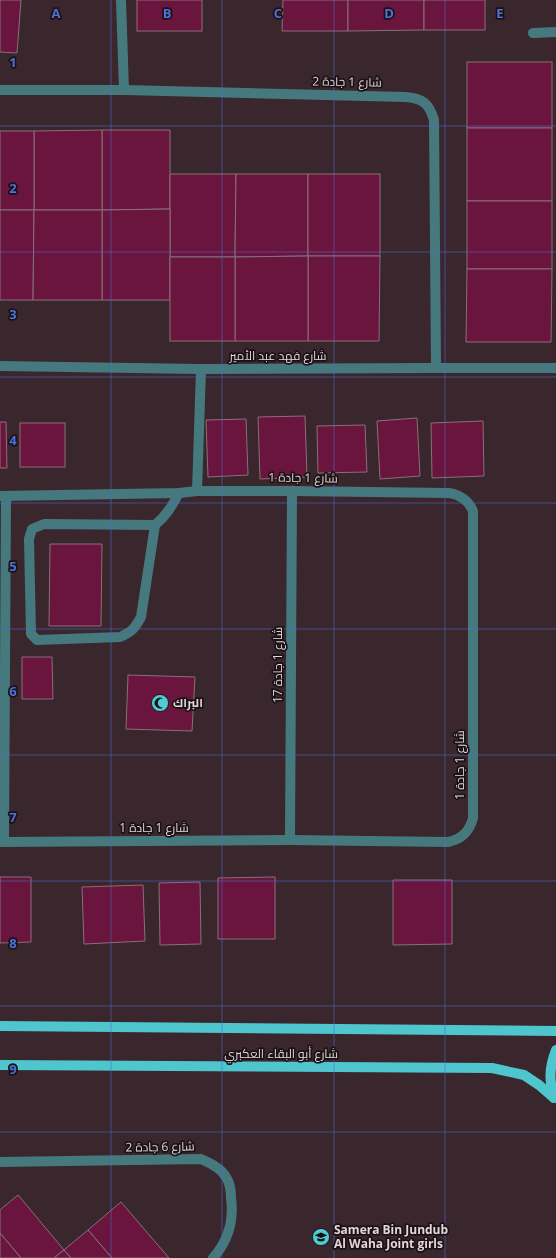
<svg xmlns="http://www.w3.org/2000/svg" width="556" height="1258" font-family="'Open Sans',Cairo,sans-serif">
	<rect width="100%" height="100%" fill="#3a262d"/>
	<g fill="#6a153d" stroke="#897078">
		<path d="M 0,0 L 21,0 L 17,53 L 0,52 Z"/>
		<rect x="137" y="0" width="65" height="31"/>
		<path d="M 283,0 L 348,0 L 348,31 L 282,31 Z"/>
		<path d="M 348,0 L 424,0 L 424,30 L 348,31 Z"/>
		<rect x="424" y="0" width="61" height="30"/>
		<rect x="467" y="62" width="85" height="66"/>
		<rect x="467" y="128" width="85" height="73"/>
		<path d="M 102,130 L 170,130 L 170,209 L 102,210 Z"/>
		<path d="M 102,130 L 102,210 L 34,210 L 34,131 Z"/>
		<rect x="0" y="131" width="34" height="79"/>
		<path d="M 170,174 L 236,174 L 235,257 L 170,257 Z"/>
		<path d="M 236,174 L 308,174 L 308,256 L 235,257 Z"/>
		<rect x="308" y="174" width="72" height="82"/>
		<rect x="467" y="201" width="85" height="68"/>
		<path d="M 170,209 L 170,300 L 102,300 L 102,210 Z"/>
		<path d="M 0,210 L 34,210 L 33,300 L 0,300 Z"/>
		<path d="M 34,210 L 102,210 L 102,300 L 33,300 Z"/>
		<path d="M 308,256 L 380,256 L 379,341 L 308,341 Z"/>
		<path d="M 308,256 L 308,341 L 235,341 L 235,257 Z"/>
		<rect x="170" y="257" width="65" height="84"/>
		<path d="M 467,269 L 552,269 L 551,342 L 466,342 Z"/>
		<path d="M 305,416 L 307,477 L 260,479 L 258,417 Z"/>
		<path d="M 417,418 L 420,476 L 380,479 L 377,421 Z"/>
		<path d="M 246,419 L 248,475 L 208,477 L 206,420 Z"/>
		<path d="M 483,421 L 484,476 L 432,478 L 431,423 Z"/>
		<path d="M 0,422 L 6,422 L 7,468 L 0,468 Z"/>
		<rect x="20" y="423" width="45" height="44"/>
		<path d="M 365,425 L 367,472 L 318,473 L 317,426 Z"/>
		<path d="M 50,544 L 102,544 L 101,626 L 49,626 Z"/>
		<path d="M 22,657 L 52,657 L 53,699 L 22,699 Z"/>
		<path d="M 128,675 L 195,677 L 192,731 L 126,729 Z"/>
		<path d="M 0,877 L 31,877 L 31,942 L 0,943 Z"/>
		<path d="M 275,877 L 275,939 L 218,939 L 218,878 Z"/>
		<path d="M 393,880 L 452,880 L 452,944 L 393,945 Z"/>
		<path d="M 200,882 L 201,944 L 160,945 L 159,883 Z"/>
		<path d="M 143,885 L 145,941 L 84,944 L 82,887 Z"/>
		<path d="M 18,1195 L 64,1250 L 54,1258 L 21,1258 L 0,1233 L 0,1210 Z"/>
		<path d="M 121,1202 L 169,1258 L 112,1258 L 88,1230 Z"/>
		<path d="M 88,1230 L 112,1258 L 71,1258 L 64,1250 Z"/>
		<path d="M 0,1233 L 21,1258 L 0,1258 Z"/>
		<path d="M 64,1250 L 71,1258 L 54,1258 Z"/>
	</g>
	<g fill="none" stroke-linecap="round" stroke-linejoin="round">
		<g stroke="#46797d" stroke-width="10">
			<path d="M 121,0 L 124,90"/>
			<path d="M 533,33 L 556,32"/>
			<path d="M 0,90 L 124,90 L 405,97 C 422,98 429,103 434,120 L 436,368"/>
			<path d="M 0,366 L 201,369 L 436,368 L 556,368"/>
			<path d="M 197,491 L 201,369"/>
			<path d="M 0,496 L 179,493 L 197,491 L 292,491 L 449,493 C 461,495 468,500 473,511 L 473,818 C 469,832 462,839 448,842 L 290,840 L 0,842"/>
			<path d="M 155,525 L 44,524 L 32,529 L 29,539 L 31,634 L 37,640 L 120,637 C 132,632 135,628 141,617 L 155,525 C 166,516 172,506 179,493"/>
			<path d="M 290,840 L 292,491"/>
			<path d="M 4,842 L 6,496"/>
			<path d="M 0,1162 L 201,1159 C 210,1163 221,1168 226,1177 C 230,1183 231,1191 231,1198 C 234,1220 228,1241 213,1258"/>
		</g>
		<g stroke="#4fc5cd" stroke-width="10">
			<path d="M 0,1026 L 556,1031"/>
			<path d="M 0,1065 L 492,1068 L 524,1075 L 539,1085 L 554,1098"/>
			<path d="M 554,1098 C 549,1080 549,1068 556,1050"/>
		</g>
	</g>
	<path fill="none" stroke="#4e70d8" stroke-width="1" stroke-opacity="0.55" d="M 111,0 L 111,1258M 222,0 L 222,1258M 334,0 L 334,1258M 445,0 L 445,1258M 0,126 L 556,126M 0,252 L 556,252M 0,377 L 556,377M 0,503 L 556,503M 0,629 L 556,629M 0,755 L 556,755M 0,881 L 556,881M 0,1006 L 556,1006M 0,1132 L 556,1132"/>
	<defs>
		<g id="mosque-disc" transform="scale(0.9)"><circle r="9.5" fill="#51ccd4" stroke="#1b1215"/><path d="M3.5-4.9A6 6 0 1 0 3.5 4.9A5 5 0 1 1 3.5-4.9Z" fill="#111"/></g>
		<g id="school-disc" transform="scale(0.9)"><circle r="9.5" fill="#51ccd4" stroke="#1b1215"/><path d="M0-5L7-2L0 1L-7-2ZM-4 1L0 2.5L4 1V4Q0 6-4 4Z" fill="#111"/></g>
	</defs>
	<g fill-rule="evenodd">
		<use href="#mosque-disc" x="160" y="703"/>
		<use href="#school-disc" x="321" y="1237"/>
	</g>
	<g text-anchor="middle" stroke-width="3.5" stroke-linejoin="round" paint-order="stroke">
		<g font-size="12" fill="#e3d5d9" stroke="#1b1215">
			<text transform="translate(347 82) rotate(1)" y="4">شارع 1 جادة 2</text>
			<text x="278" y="360">شارع فهد عبد الأمير</text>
			<text transform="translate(303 478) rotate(1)" y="4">شارع 1 جادة 1</text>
			<text transform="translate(278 665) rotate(-90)" y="4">شارع 1 جادة 17</text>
			<text transform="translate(460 765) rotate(-90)" y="4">شارع 1 جادة 1</text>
			<text x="154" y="832">شارع 1 جادة 1</text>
			<text x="281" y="1058">شارع أبو البقاء العكبري</text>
			<text transform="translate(160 1147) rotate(-1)" y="4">شارع 6 جادة 2</text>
		</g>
		<g font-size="12" font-weight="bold" fill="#e3d5d9" stroke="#1b1215" text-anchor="start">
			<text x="173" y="707">البراك</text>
			<text x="334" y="1234">Samera Bin Jundub<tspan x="334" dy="14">Al Waha Joint girls</tspan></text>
		</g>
	</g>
	<g font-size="13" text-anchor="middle" font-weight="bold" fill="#4e70d8" stroke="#1b1215" stroke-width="3.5" stroke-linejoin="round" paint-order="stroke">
		<text x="56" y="18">A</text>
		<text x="167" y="18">B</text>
		<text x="278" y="18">C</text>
		<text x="389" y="18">D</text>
		<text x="500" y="18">E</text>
		<text x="13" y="67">1</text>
		<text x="13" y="193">2</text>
		<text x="13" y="319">3</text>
		<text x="13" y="445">4</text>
		<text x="13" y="571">5</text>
		<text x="13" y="696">6</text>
		<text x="13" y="822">7</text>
		<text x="13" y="948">8</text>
		<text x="13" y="1074">9</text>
	</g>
</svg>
